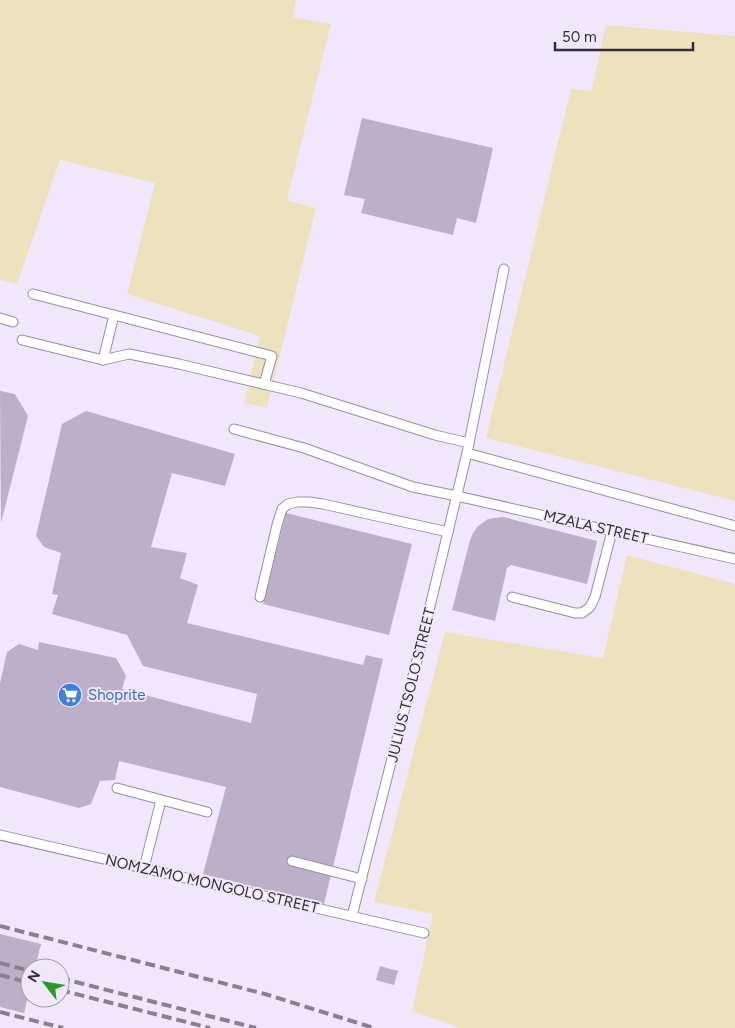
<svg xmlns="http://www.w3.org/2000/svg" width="735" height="1028" font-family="Figtree,sans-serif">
	<rect width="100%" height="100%" fill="#f1e7fc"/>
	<g fill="#ece2bd">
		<path d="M 0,0 L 296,0 L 293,17 L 331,24 L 287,200 L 316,208 L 267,408 L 244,403 L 260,336 L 127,294 L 155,183 L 60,160 L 17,284 L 0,280 Z"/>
		<path d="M 606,25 L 735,36 L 735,501 L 486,438 L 571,89 L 590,91 L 592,89 Z"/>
		<path d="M 627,555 L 735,584 L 735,1028 L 461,1028 L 412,1011 L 433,914 L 374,902 L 445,632 L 603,658 Z"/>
	</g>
	<g fill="#bbb0c8">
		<path d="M 362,118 L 493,148 L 476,223 L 457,218 L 453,235 L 361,213 L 365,199 L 344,195 Z"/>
		<path d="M 0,391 L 15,394 L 28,416 L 1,523 Z"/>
		<path d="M 86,411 L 235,454 L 225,486 L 172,473 L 151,547 L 187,553 L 180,578 L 198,585 L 187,623 L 363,665 L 366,655 L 383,659 L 324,904 L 203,874 L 226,787 L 119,761 L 115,780 L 100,781 L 91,804 L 79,808 L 0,787 L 0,683 L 7,652 L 19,644 L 38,650 L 39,642 L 116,658 L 126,676 L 122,689 L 251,723 L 257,694 L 143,666 L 127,635 L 52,614 L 58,595 L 52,594 L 61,553 L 44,547 L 36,536 L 62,424 Z"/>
		<path d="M 286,513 L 412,544 L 389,635 L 263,604 Z"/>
		<path d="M 503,517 L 597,541 L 587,584 L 511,565 L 507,568 L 495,621 L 452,610 L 470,540 L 473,533 L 478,526 L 488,519 Z"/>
		<path d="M 0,934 L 41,944 L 35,968 L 30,968 L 30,988 L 24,1013 L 0,1007 Z"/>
		<path d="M 380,966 L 398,971 L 394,985 L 376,980 Z"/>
	</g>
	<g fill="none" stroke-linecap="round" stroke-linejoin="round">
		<g stroke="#988da5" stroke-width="11">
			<g id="service">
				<path d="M 33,294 L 272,356 L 264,384"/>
				<path d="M 0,318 L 13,322"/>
				<path d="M 22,340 L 103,360 L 114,315"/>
				<path d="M 103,360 L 129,354 L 179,364 L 301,393 L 435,435 L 469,443"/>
				<path d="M 234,429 L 304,448 L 413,487 L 457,496 L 735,559"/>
				<path d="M 467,453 L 735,526"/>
				<path d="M 260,597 L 277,525 L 282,509 L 288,504 L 297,502 L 309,502 L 323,504 L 448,532"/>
				<path d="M 512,597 L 575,613 L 582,613 L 590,607 L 595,597 L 612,531"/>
				<path d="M 117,788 L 207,812"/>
				<path d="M 0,835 L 424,933"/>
				<path d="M 292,861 L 362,879"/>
				<path d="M 144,868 L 161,800"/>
				<path d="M 352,916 L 417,660 L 467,453 L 504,269"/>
			</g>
		</g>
		<use href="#service" stroke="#fff" stroke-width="9"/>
		<g stroke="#898190" stroke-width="4" stroke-dasharray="10 5" stroke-linecap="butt">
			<path d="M 0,926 L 265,994 L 374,1028"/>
			<path d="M 0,963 L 30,971"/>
			<path d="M 0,975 L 30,983"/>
			<path d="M 60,978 L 256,1028"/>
			<path d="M 60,990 L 210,1028"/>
			<path d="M 0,1012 L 63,1028"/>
		</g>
	</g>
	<defs>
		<g id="supermarket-disc" transform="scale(1.25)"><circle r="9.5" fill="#3f7fe0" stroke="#f1e7fc"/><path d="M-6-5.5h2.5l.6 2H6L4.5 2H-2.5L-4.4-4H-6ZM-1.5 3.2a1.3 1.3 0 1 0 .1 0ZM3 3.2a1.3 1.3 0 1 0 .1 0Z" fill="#fff"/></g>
	</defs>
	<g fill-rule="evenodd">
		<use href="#supermarket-disc" x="70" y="695"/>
	</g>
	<g text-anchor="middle" stroke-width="4" stroke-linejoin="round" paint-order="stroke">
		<g font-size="15" fill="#322d37" stroke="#f1e7fc">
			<text transform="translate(596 527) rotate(13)" y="5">MZALA STREET</text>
			<text transform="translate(411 685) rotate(-76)" y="5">JULIUS TSOLO STREET</text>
			<text transform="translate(212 884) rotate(13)" y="5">NOMZAMO MONGOLO STREET</text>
		</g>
		<g font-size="15" fill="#366cbe" stroke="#f1e7fc" text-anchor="start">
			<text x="88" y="700">Shoprite</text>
		</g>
	</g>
	<g transform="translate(45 983) rotate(301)"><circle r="24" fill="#f1e7fc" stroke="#a59dad"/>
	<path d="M0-4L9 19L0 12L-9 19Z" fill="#2a9926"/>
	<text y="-8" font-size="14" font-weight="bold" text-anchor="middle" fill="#322d37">N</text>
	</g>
	<path d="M555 42v8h138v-8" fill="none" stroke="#322d37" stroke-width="2.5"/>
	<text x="562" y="42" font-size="15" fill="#322d37" stroke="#f1e7fc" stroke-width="4" paint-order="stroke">50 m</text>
</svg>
